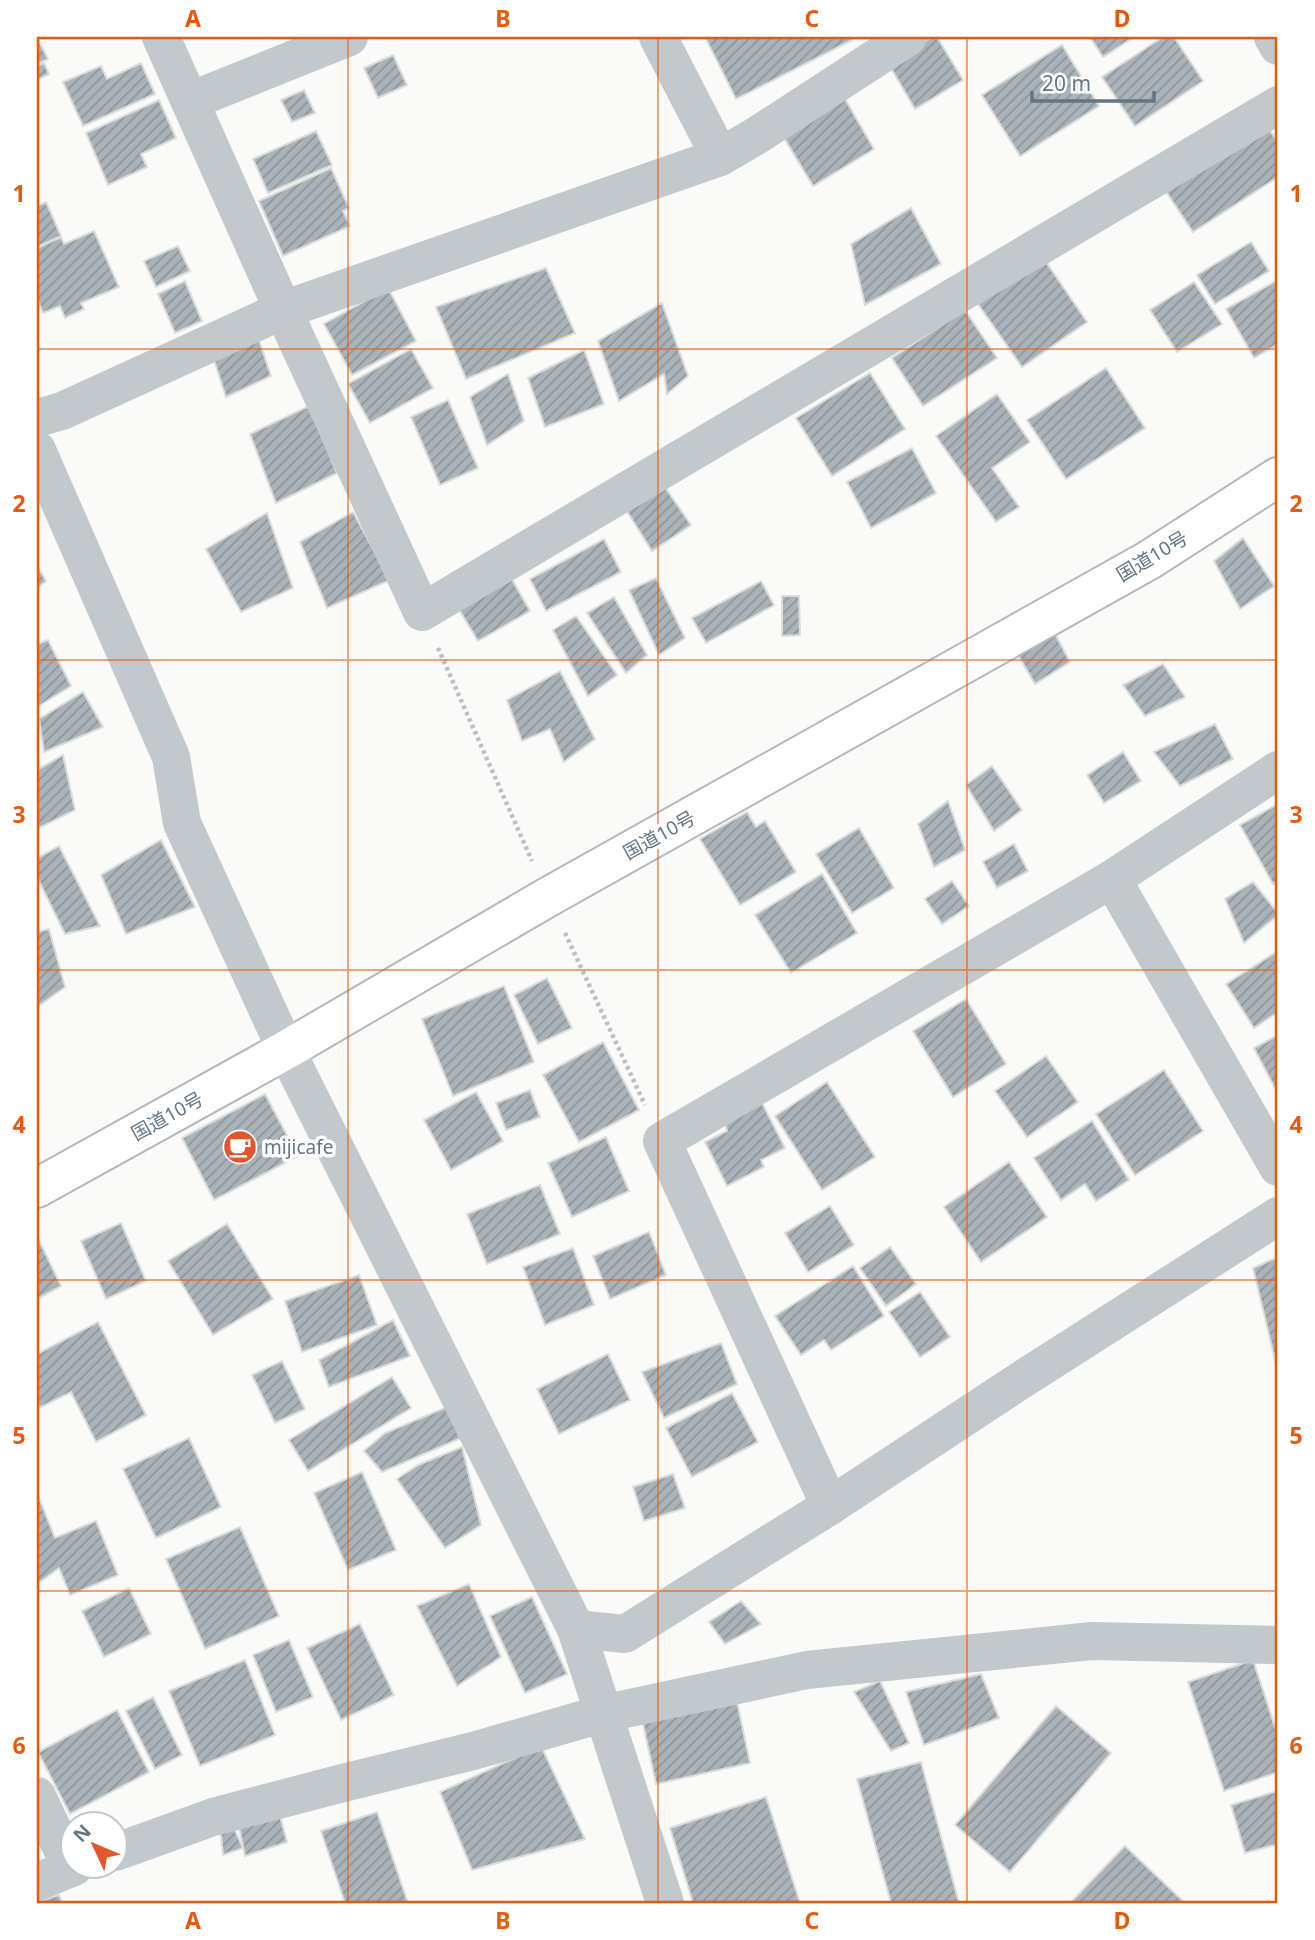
<svg xmlns="http://www.w3.org/2000/svg" width="1315" height="1940" font-family="'Noto Sans','Noto Sans JP',sans-serif">
	<defs>
		<pattern id="building-hatch" width="6" height="6" patternUnits="userSpaceOnUse" patternTransform="scale(1.75)"><rect width="6" height="6" fill="#aab3b9"/><path d="M-1 1l2-2M0 6l6-6M5 7l2-2" fill="none" stroke="#8e969c"/></pattern>
	</defs>
	<rect width="100%" height="100%" fill="#fafaf8"/>
	<g fill="url(#building-hatch)" stroke="#dcdcda" stroke-width="2">
		<path d="M 37,37 L 48,59 L 37,64 Z"/>
		<path d="M 711,37 L 850,37 L 852,40 L 736,99 L 706,39 Z"/>
		<path d="M 932,37 L 937,37 L 963,80 L 915,109 L 888,63 Z"/>
		<path d="M 1090,37 L 1134,37 L 1103,57 Z"/>
		<path d="M 1163,37 L 1174,37 L 1203,81 L 1135,126 L 1102,77 Z"/>
		<path d="M 1062,45 L 1099,106 L 1020,156 L 982,95 Z"/>
		<path d="M 393,55 L 407,85 L 378,98 L 364,68 Z"/>
		<path d="M 44,63 L 49,74 L 37,80 L 37,66 Z"/>
		<path d="M 141,63 L 155,94 L 83,126 L 63,82 L 101,66 L 107,79 Z"/>
		<path d="M 304,90 L 315,113 L 292,122 L 281,100 Z"/>
		<path d="M 845,99 L 874,149 L 813,186 L 783,136 Z"/>
		<path d="M 159,100 L 176,138 L 141,154 L 147,167 L 108,185 L 86,133 Z"/>
		<path d="M 1264,121 L 1278,143 L 1278,177 L 1193,232 L 1163,187 Z"/>
		<path d="M 316,131 L 332,165 L 268,193 L 253,159 Z"/>
		<path d="M 331,168 L 349,208 L 343,211 L 350,226 L 283,256 L 259,201 Z"/>
		<path d="M 46,202 L 61,236 L 37,247 L 37,206 Z"/>
		<path d="M 911,208 L 941,264 L 865,305 L 851,244 Z"/>
		<path d="M 94,231 L 119,287 L 81,303 L 84,309 L 65,318 L 60,306 L 43,313 L 37,298 L 37,248 L 61,237 L 64,244 Z"/>
		<path d="M 1251,242 L 1269,271 L 1215,304 L 1197,275 Z"/>
		<path d="M 178,246 L 190,271 L 156,287 L 144,261 Z"/>
		<path d="M 1044,259 L 1087,322 L 1022,367 L 978,304 Z"/>
		<path d="M 546,268 L 575,333 L 466,379 L 436,307 Z"/>
		<path d="M 1278,280 L 1278,344 L 1254,358 L 1226,309 Z"/>
		<path d="M 185,281 L 202,321 L 175,333 L 158,294 Z"/>
		<path d="M 1194,282 L 1222,324 L 1177,352 L 1150,310 Z"/>
		<path d="M 388,288 L 416,341 L 352,375 L 324,324 Z"/>
		<path d="M 662,303 L 688,376 L 667,394 L 664,374 L 619,401 L 598,341 Z"/>
		<path d="M 965,310 L 997,358 L 923,406 L 892,358 Z"/>
		<path d="M 257,334 L 271,376 L 226,397 L 212,354 Z"/>
		<path d="M 411,349 L 433,388 L 370,423 L 348,384 Z"/>
		<path d="M 584,350 L 604,404 L 545,427 L 528,378 Z"/>
		<path d="M 1106,368 L 1145,428 L 1066,479 L 1027,420 Z"/>
		<path d="M 870,373 L 905,429 L 832,476 L 796,418 Z"/>
		<path d="M 508,374 L 524,421 L 487,445 L 470,397 Z"/>
		<path d="M 997,394 L 1030,442 L 992,468 L 1019,507 L 996,522 L 936,436 Z"/>
		<path d="M 448,400 L 478,468 L 440,485 L 411,417 Z"/>
		<path d="M 309,406 L 337,473 L 276,503 L 250,434 Z"/>
		<path d="M 912,448 L 936,493 L 871,528 L 847,482 Z"/>
		<path d="M 662,483 L 691,525 L 652,551 L 623,505 Z"/>
		<path d="M 353,512 L 390,580 L 327,608 L 300,542 Z"/>
		<path d="M 267,513 L 293,588 L 241,612 L 206,549 Z"/>
		<path d="M 1243,538 L 1274,586 L 1240,609 L 1214,561 Z"/>
		<path d="M 604,539 L 621,572 L 546,611 L 530,579 Z"/>
		<path d="M 37,565 L 46,581 L 37,588 Z"/>
		<path d="M 510,576 L 530,611 L 478,641 L 457,606 Z"/>
		<path d="M 656,578 L 685,638 L 659,655 L 629,590 Z"/>
		<path d="M 761,581 L 774,605 L 706,643 L 692,618 Z"/>
		<path d="M 782,596 L 799,596 L 800,635 L 782,636 Z"/>
		<path d="M 614,597 L 647,655 L 626,673 L 587,613 Z"/>
		<path d="M 576,616 L 617,675 L 588,696 L 553,630 Z"/>
		<path d="M 1053,630 L 1070,662 L 1035,684 L 1014,648 Z"/>
		<path d="M 48,640 L 71,686 L 37,707 L 37,644 Z"/>
		<path d="M 1163,664 L 1185,697 L 1145,716 L 1123,685 Z"/>
		<path d="M 560,671 L 595,739 L 564,762 L 550,729 L 522,741 L 507,700 Z"/>
		<path d="M 83,692 L 103,727 L 44,752 L 39,719 Z"/>
		<path d="M 1215,724 L 1233,759 L 1180,786 L 1154,752 Z"/>
		<path d="M 1123,752 L 1141,781 L 1104,803 L 1087,775 Z"/>
		<path d="M 63,755 L 75,810 L 37,829 L 37,770 Z"/>
		<path d="M 992,766 L 1022,810 L 994,831 L 966,785 Z"/>
		<path d="M 948,801 L 965,850 L 934,867 L 918,824 Z"/>
		<path d="M 1278,804 L 1278,881 L 1273,884 L 1240,825 Z"/>
		<path d="M 747,812 L 756,827 L 765,821 L 796,872 L 740,905 L 700,839 Z"/>
		<path d="M 859,828 L 894,888 L 852,913 L 816,854 Z"/>
		<path d="M 161,840 L 195,907 L 126,934 L 101,875 Z"/>
		<path d="M 1014,844 L 1028,871 L 997,888 L 983,862 Z"/>
		<path d="M 59,846 L 100,926 L 65,934 L 37,877 L 37,858 Z"/>
		<path d="M 822,874 L 857,933 L 791,973 L 755,915 Z"/>
		<path d="M 952,881 L 969,906 L 942,924 L 925,899 Z"/>
		<path d="M 1253,882 L 1278,913 L 1278,915 L 1244,943 L 1225,899 Z"/>
		<path d="M 49,929 L 65,987 L 37,1007 L 37,932 Z"/>
		<path d="M 1278,951 L 1278,1012 L 1254,1028 L 1226,984 Z"/>
		<path d="M 547,978 L 572,1028 L 538,1044 L 514,995 Z"/>
		<path d="M 504,986 L 534,1062 L 453,1096 L 422,1019 Z"/>
		<path d="M 966,999 L 1006,1064 L 953,1097 L 913,1031 Z"/>
		<path d="M 1278,1035 L 1278,1094 L 1254,1048 Z"/>
		<path d="M 603,1042 L 639,1110 L 579,1142 L 543,1075 Z"/>
		<path d="M 1046,1056 L 1078,1102 L 1027,1137 L 995,1091 Z"/>
		<path d="M 1164,1070 L 1203,1131 L 1135,1175 L 1096,1114 Z"/>
		<path d="M 827,1082 L 875,1157 L 822,1190 L 775,1116 Z"/>
		<path d="M 530,1090 L 540,1117 L 506,1130 L 496,1103 Z"/>
		<path d="M 476,1092 L 503,1141 L 451,1170 L 424,1120 Z"/>
		<path d="M 265,1094 L 298,1156 L 214,1200 L 182,1138 Z"/>
		<path d="M 760,1099 L 785,1148 L 761,1160 L 764,1167 L 727,1186 L 705,1142 L 727,1131 L 724,1117 Z"/>
		<path d="M 1092,1121 L 1129,1180 L 1096,1201 L 1085,1184 L 1061,1200 L 1034,1158 Z"/>
		<path d="M 606,1137 L 629,1191 L 572,1217 L 548,1163 Z"/>
		<path d="M 1009,1162 L 1047,1217 L 981,1262 L 944,1207 Z"/>
		<path d="M 540,1185 L 560,1234 L 487,1264 L 467,1214 Z"/>
		<path d="M 830,1206 L 854,1245 L 808,1272 L 785,1233 Z"/>
		<path d="M 121,1223 L 146,1281 L 106,1299 L 81,1241 Z"/>
		<path d="M 227,1224 L 273,1299 L 213,1335 L 168,1261 Z"/>
		<path d="M 649,1232 L 666,1275 L 610,1299 L 593,1256 Z"/>
		<path d="M 37,1236 L 61,1286 L 37,1299 Z"/>
		<path d="M 890,1247 L 916,1284 L 886,1306 L 860,1268 Z"/>
		<path d="M 573,1248 L 594,1305 L 545,1325 L 523,1267 Z"/>
		<path d="M 1278,1257 L 1278,1363 L 1276,1364 L 1253,1268 Z"/>
		<path d="M 853,1266 L 884,1316 L 831,1350 L 824,1340 L 801,1355 L 775,1316 Z"/>
		<path d="M 359,1275 L 377,1325 L 302,1352 L 285,1301 Z"/>
		<path d="M 920,1292 L 950,1337 L 920,1357 L 889,1312 Z"/>
		<path d="M 393,1320 L 410,1356 L 329,1387 L 319,1360 Z"/>
		<path d="M 98,1322 L 146,1415 L 96,1442 L 71,1392 L 37,1409 L 37,1354 Z"/>
		<path d="M 721,1343 L 737,1384 L 664,1418 L 642,1372 Z"/>
		<path d="M 608,1354 L 630,1400 L 559,1434 L 537,1389 Z"/>
		<path d="M 282,1361 L 305,1409 L 275,1423 L 252,1375 Z"/>
		<path d="M 392,1377 L 411,1408 L 308,1471 L 289,1440 Z"/>
		<path d="M 732,1393 L 758,1442 L 692,1477 L 666,1428 Z"/>
		<path d="M 447,1407 L 461,1438 L 382,1472 L 364,1451 L 385,1433 Z"/>
		<path d="M 189,1438 L 221,1507 L 156,1538 L 123,1469 Z"/>
		<path d="M 462,1447 L 481,1525 L 445,1548 L 397,1479 L 418,1465 Z"/>
		<path d="M 362,1472 L 396,1550 L 348,1570 L 314,1493 Z"/>
		<path d="M 673,1474 L 685,1508 L 644,1521 L 633,1487 Z"/>
		<path d="M 37,1493 L 55,1538 L 96,1521 L 118,1575 L 70,1595 L 59,1568 L 37,1584 Z"/>
		<path d="M 240,1527 L 279,1616 L 205,1649 L 166,1559 Z"/>
		<path d="M 469,1584 L 501,1657 L 457,1686 L 417,1606 Z"/>
		<path d="M 129,1588 L 151,1634 L 104,1657 L 82,1611 Z"/>
		<path d="M 532,1597 L 567,1674 L 525,1693 L 490,1616 Z"/>
		<path d="M 741,1601 L 761,1624 L 725,1644 L 709,1622 Z"/>
		<path d="M 360,1624 L 394,1695 L 341,1720 L 307,1648 Z"/>
		<path d="M 289,1640 L 313,1697 L 276,1712 L 253,1655 Z"/>
		<path d="M 245,1660 L 275,1735 L 200,1766 L 169,1691 Z"/>
		<path d="M 1253,1660 L 1278,1736 L 1278,1772 L 1224,1791 L 1188,1682 Z"/>
		<path d="M 981,1674 L 999,1718 L 924,1745 L 906,1692 Z"/>
		<path d="M 880,1681 L 909,1743 L 891,1751 L 854,1692 Z"/>
		<path d="M 153,1697 L 182,1755 L 155,1769 L 126,1711 Z"/>
		<path d="M 736,1697 L 750,1763 L 656,1784 L 642,1719 Z"/>
		<path d="M 1056,1706 L 1111,1753 L 1010,1872 L 955,1825 Z"/>
		<path d="M 117,1710 L 149,1772 L 70,1814 L 38,1752 Z"/>
		<path d="M 541,1746 L 585,1839 L 472,1870 L 440,1792 Z"/>
		<path d="M 921,1762 L 959,1903 L 891,1903 L 857,1779 Z"/>
		<path d="M 1278,1791 L 1278,1844 L 1245,1853 L 1231,1805 Z"/>
		<path d="M 766,1797 L 800,1903 L 693,1903 L 670,1828 Z"/>
		<path d="M 279,1812 L 287,1842 L 245,1856 L 238,1822 Z"/>
		<path d="M 377,1812 L 408,1903 L 345,1903 L 321,1831 Z"/>
		<path d="M 232,1824 L 243,1848 L 223,1855 L 220,1827 Z"/>
		<path d="M 1125,1846 L 1185,1903 L 1070,1903 Z"/>
		<path d="M 59,1895 L 62,1903 L 37,1903 L 37,1902 Z"/>
	</g>
	<g fill="none" stroke-linecap="round" stroke-linejoin="round">
		<g stroke="#b4b9bd" stroke-width="42">
			<path id="trunk" d="M 37,1188 L 286,1050 L 548,897 L 1149,560 L 1278,477"/>
		</g>
		<g stroke="#bbbfc2" stroke-width="4.5" stroke-dasharray="3.5 3.5" stroke-linecap="butt">
			<path d="M 438,648 L 532,861"/>
			<path d="M 565,933 L 645,1105"/>
		</g>
		<g stroke="#c3c8cc" stroke-width="38">
			<path d="M 161,37 L 283,310 L 422,612 L 1278,105"/>
			<path d="M 658,37 L 720,157"/>
			<path d="M 1273,37 L 1278,46"/>
			<path d="M 190,101 L 349,37"/>
			<path d="M 37,418 L 62,411 L 283,310 L 720,157 L 756,136 L 908,37"/>
			<path d="M 37,450 L 171,757 L 182,823 L 286,1050 L 576,1629 L 665,1903"/>
			<path d="M 1112,879 L 1278,1167"/>
			<path d="M 830,1506 L 662,1141 L 1112,879 L 1278,770"/>
			<path d="M 37,1796 L 71,1868"/>
			<path d="M 116,1852 L 213,1817 L 335,1785 L 473,1751 L 602,1714 L 807,1670 L 1092,1641 L 1278,1645"/>
			<path d="M 37,1882 L 74,1867"/>
		</g>
		<path stroke="#c3c8cc" stroke-width="38" d="M 576,1629 L 625,1634 L 830,1506 L 1015,1384 L 1278,1216"/>
		<use href="#trunk" stroke="#fff" stroke-width="38"/>
	</g>
	<path fill="none" stroke="#e8590c" stroke-width="2" stroke-opacity="0.55" d="M 348,37 L 348,1903M 658,37 L 658,1903M 967,37 L 967,1903M 37,349 L 1278,349M 37,660 L 1278,660M 37,970 L 1278,970M 37,1280 L 1278,1280M 37,1591 L 1278,1591"/>
	<defs>
		<g id="cafe-disc" transform="scale(1.75)"><circle r="9.5" fill="#e4572e" stroke="#fff"/><path d="M-5.5-4.5H6V0H3Q3 3.5 0 3.5H-2.5Q-5.5 3.5-5.5 0ZM3-3.2v2h1.7v-2ZM-6 4.5H4V6H-6Z" fill="#fff"/></g>
	</defs>
	<g fill-rule="evenodd">
		<use href="#cafe-disc" x="240" y="1147"/>
	</g>
	<g text-anchor="middle" stroke-width="7" stroke-linejoin="round" paint-order="stroke">
		<g font-size="19" fill="#657683" stroke="#fff">
			<text transform="translate(1152 556) rotate(-31)" y="7">国道10号</text>
			<text transform="translate(659 835) rotate(-29)" y="7">国道10号</text>
			<text transform="translate(167 1116) rotate(-29)" y="7">国道10号</text>
		</g>
		<g font-size="19" fill="#657683" stroke="#fff" text-anchor="start">
			<text x="264" y="1154">mijicafe</text>
		</g>
	</g>
	<rect width="1315" height="1940" fill="none" stroke="#ffffff" stroke-width="77"/>
	<g transform="translate(94 1845) rotate(314)"><circle r="33" fill="#ffffff" stroke="#c1c8cd" stroke-width="2"/>
	<path d="M0-5L12 26L0 18L-12 26Z" fill="#e4572e"/>
	<text y="-10" font-size="19" font-weight="bold" text-anchor="middle" fill="#657683">N</text>
	</g>
	<path d="M1032 91v10h122v-10" fill="none" stroke="#657683" stroke-width="3.5"/>
	<text x="1042" y="91" font-size="21" fill="#657683" stroke="#ffffff" stroke-width="5" paint-order="stroke">20 m</text>
	<rect x="38" y="38" width="1238" height="1864" fill="none" stroke="#e8590c" stroke-width="2.5"/>
	<g font-size="23" text-anchor="middle" font-weight="bold" fill="#e8590c">
		<text x="193" y="27">A</text>
		<text x="503" y="27">B</text>
		<text x="812" y="27">C</text>
		<text x="1122" y="27">D</text>
		<text x="19" y="202">1</text>
		<text x="1296" y="202">1</text>
		<text x="19" y="512">2</text>
		<text x="1296" y="512">2</text>
		<text x="19" y="823">3</text>
		<text x="1296" y="823">3</text>
		<text x="19" y="1133">4</text>
		<text x="1296" y="1133">4</text>
		<text x="19" y="1444">5</text>
		<text x="1296" y="1444">5</text>
		<text x="19" y="1754">6</text>
		<text x="1296" y="1754">6</text>
		<text x="193" y="1929">A</text>
		<text x="503" y="1929">B</text>
		<text x="812" y="1929">C</text>
		<text x="1122" y="1929">D</text>
	</g>
</svg>
